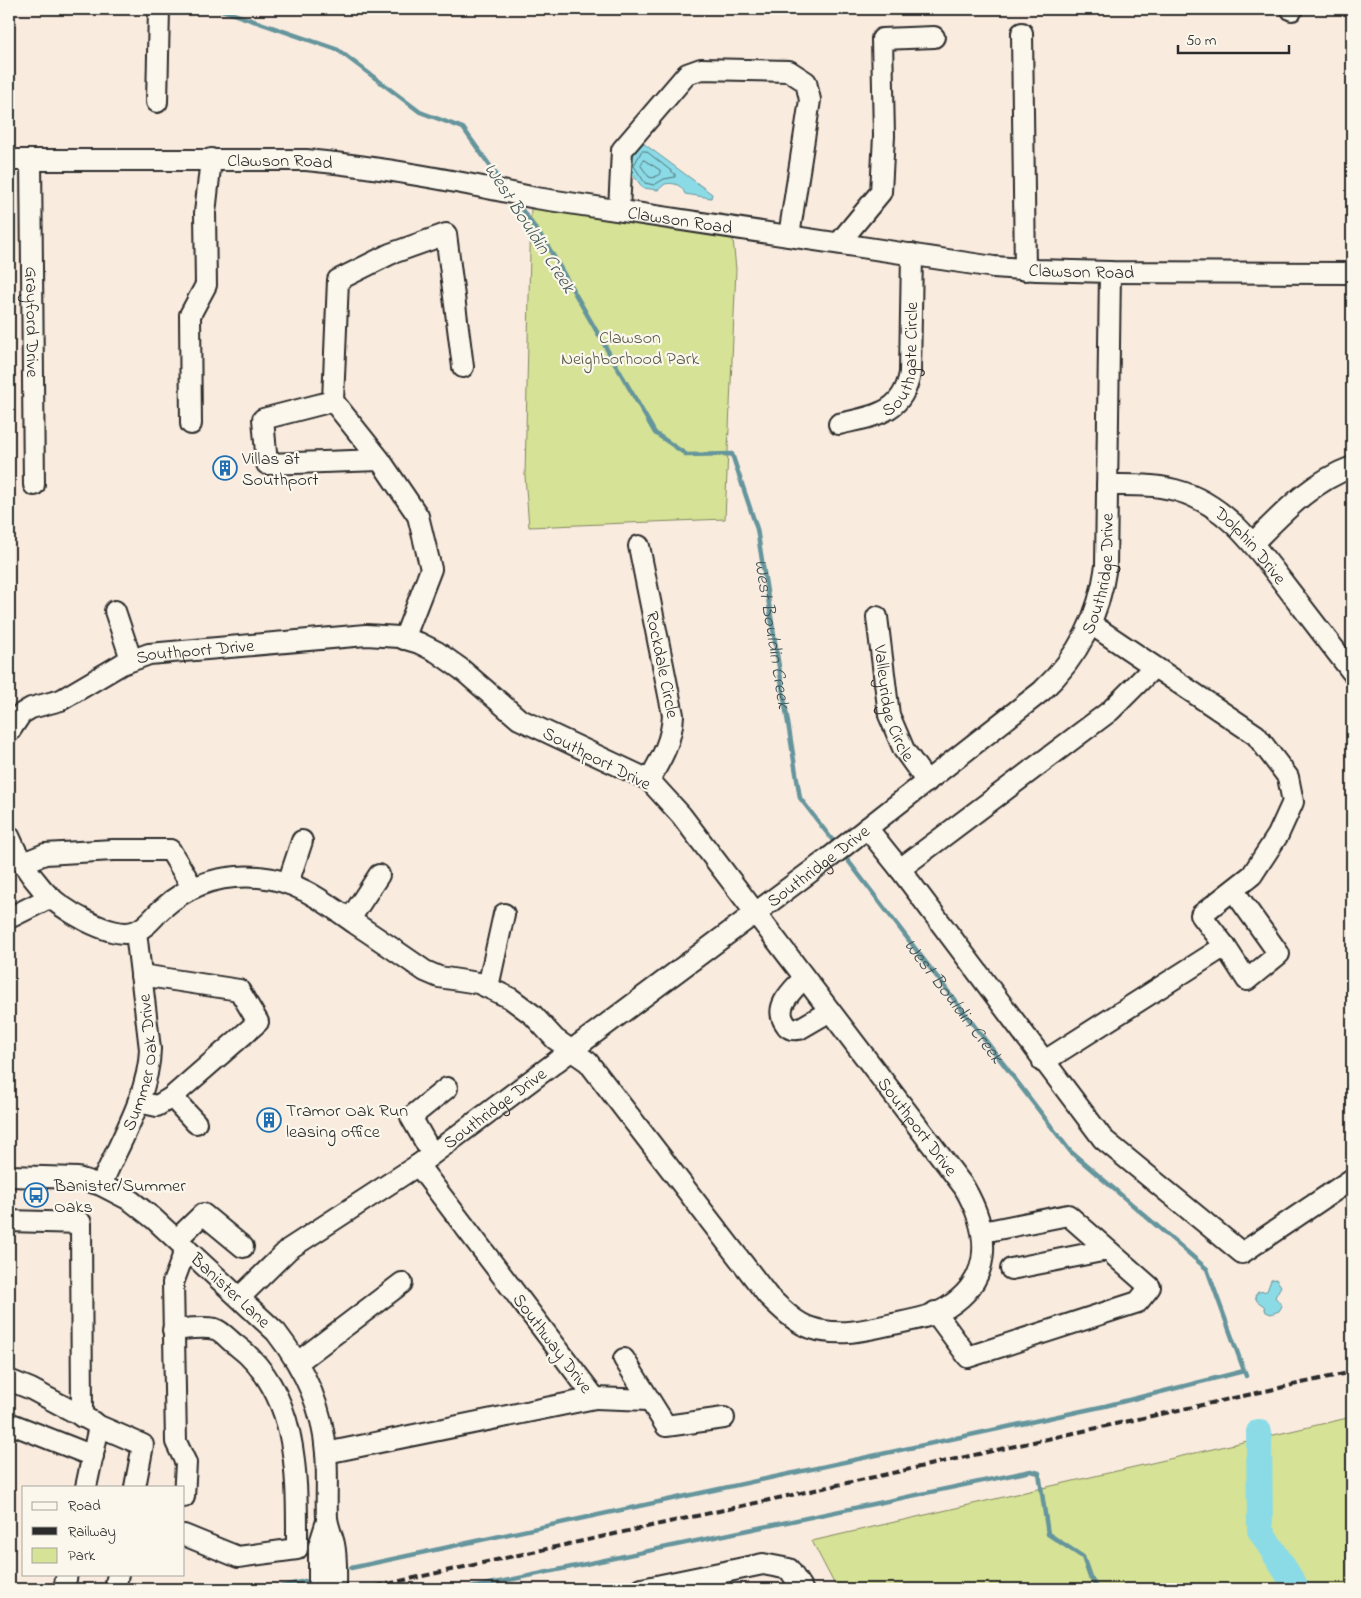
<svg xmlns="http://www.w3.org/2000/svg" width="1361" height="1598" font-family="'Indie Flower',sans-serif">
	<rect width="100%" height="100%" fill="#faebdf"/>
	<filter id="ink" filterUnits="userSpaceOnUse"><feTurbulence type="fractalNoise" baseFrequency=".02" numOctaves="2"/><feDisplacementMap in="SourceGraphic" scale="10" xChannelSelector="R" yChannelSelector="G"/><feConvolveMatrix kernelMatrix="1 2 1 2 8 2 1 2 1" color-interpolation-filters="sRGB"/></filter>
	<g filter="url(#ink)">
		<g fill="#d6e295" stroke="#808660">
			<path d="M 531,207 L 733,239 L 736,269 L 725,519 L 529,527 L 525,476 Z"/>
			<path d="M 1352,1417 L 1352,1589 L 837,1589 L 812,1541 Z"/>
		</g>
		<g fill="#8bdbe7" stroke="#65959c">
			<path d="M 643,143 L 712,194 L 711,198 L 685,194 C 682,185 674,182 665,184 L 658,190 L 643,188 L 630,171 L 631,157 Z"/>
			<path d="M 1276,1279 L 1281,1286 L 1275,1297 L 1282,1306 L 1279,1311 L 1271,1314 L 1266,1312 L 1264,1306 L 1257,1301 L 1255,1296 L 1258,1292 L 1267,1291 L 1271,1280 Z"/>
		</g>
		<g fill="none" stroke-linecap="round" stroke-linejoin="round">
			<g stroke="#517176" stroke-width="1">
				<path d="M 642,151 L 646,151 L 675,174 L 675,177 L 664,179 L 654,185 L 645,183 L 634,166 Z"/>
				<path d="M 644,160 L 660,170 L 660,174 L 653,178 L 649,177 L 641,166 Z"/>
			</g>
			<g stroke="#65959c" stroke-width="4.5">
				<path d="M 219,9 L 338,50 L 420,112 L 463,128 L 503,184"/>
				<path id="s1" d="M 515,200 L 546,243 L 655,433 L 687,455 L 732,454 L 757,529 L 800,798 L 837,846"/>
				<path id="s2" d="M 843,854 L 1070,1151 L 1207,1269 L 1246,1376"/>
				<path d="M 351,1568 L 1105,1406 L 1244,1371"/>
				<path d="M 272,1589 L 305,1581"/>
				<path d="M 466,1589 L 1031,1471 L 1039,1473 L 1048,1534 L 1083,1557 L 1090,1577 L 1098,1589"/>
			</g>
			<path stroke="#8bdbe7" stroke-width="26" d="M 1259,1432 L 1260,1530 L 1297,1589"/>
			<g stroke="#2b2b2b" stroke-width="24">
				<g id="minor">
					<path d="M 1292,10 L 1292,9"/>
					<path d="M 1022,33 L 1025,270"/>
					<path d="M 157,102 L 159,9"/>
					<path id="s3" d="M 9,160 L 306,160 C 383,167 460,182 536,198 L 994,267 L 1036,270 L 1110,272 L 1352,273"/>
					<path id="s4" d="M 31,160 L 34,485"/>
					<path d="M 619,210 L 622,150 L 687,74 L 701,69 L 789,71 L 806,82 L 810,100 L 789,236"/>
					<path d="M 839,243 L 881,192 L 884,136 L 882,39 L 934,37"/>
					<path d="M 333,401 L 338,280 L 390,254 L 446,234 L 463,367"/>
					<path d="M 191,424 L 190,315 L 206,285 L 205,213 L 211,159"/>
					<path id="s5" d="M 839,424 C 873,416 903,414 910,373 L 912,254"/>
					<path d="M 380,460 L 333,401 L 263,419 L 267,464 L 380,460 L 418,516 L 431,569 L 404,639"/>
					<path id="s6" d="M 1107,485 C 1130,485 1153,484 1175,490 C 1229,504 1260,553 1292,594 C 1312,620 1332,646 1352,672"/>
					<path d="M 1253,543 C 1283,513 1311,482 1352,467"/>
					<path id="s7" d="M 639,546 L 673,715 C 672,740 662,758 649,780"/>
					<path d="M 115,611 L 131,659"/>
					<path id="s8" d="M 877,617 L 889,715 L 904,750 L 927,782"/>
					<path d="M 1091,624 L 1256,735 L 1288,777 L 1293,802 L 1278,835 L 1252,875 L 1201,915 L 1225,946 L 1247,980 L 1279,954 L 1234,891"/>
					<path d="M 1154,667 L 1110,711 L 900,869 L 1103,1139 L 1242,1253 L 1352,1179"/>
					<path id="s9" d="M 9,732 L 21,714 L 31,708 L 61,700 L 122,664 L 149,654 L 366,635 L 399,637 L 419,643 L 437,652 L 461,669 L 519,719 L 649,780 L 681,815 L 964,1187 C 989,1230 995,1277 948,1307 C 932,1317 912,1320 893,1324 C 867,1330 838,1337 811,1328 C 795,1323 781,1308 768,1296 L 588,1062 L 555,1039 L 533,1015 L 510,998 L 478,983 L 439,977 L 425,971 C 402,955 379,939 356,924 C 326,903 297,880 259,877 C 223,874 189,884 162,909 C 154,916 147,927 136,931 C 113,941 58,908 43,890 C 29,874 17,856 9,836"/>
					<path d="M 867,828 L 900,869"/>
					<path d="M 23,863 L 45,854 L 113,850 L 170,850 L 193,888"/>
					<path d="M 288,883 L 302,841"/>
					<path d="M 9,918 L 51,897"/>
					<path d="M 350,919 L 379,875"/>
					<path d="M 141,975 L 239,990 L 258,1022 L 172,1097 L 196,1123"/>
					<path d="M 804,978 C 794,989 773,1006 785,1023 C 788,1029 793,1030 799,1029 L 830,1011"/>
					<path d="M 488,987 L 504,914"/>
					<path d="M 1043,1062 L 1225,946"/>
					<path d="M 138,1102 L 157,1106 L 172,1097"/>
					<path d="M 432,1154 L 411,1117 L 447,1088"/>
					<path id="s10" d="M 9,1176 L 78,1178 L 101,1185 L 130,1200 L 153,1218 L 276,1332 C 304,1368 323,1407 326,1453 C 328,1475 326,1496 327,1518 C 328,1527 332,1535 334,1544 C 337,1558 336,1574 336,1589"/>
					<path id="s11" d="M 101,1185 C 119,1143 149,1095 150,1049 L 136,932"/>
					<path d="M 9,1221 L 81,1223 L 82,1417"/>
					<path d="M 177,1239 L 203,1214 L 243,1247"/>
					<path d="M 1011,1269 L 1107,1250"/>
					<path id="s12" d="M 240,1297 L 289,1249 L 418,1165 L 829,858 L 1042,691 C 1079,656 1099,616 1106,566 L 1110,272"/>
					<path d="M 935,1312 L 968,1357 L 1138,1302 L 1150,1287 L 1068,1215 L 983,1232"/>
					<path d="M 173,1330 C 185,1329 203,1326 215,1329 C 222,1331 230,1341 236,1345 C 300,1393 297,1478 297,1549 L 238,1557 L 184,1535"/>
					<path d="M 624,1359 L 666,1426 L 724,1418"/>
					<path d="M 298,1362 L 402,1283"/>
					<path d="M 9,1380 L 31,1389 L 93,1422"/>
					<path d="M 595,1398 L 649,1400"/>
					<path d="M 9,1423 L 93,1456"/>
					<path d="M 326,1453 L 595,1398 L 418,1165"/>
					<path d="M 86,1487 L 99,1426 L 143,1445 L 135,1487"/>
					<path d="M 184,1497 L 186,1463 L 176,1442 L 173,1283 L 186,1248"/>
					<path d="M 64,1589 L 67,1574"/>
					<path d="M 115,1589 L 118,1574"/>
					<path d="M 319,1589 L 319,1546 L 327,1521"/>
					<path d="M 642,1589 L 763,1564 L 789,1569 L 802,1589"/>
				</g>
			</g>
			<use href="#minor" stroke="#fbf7ec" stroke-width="20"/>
			<path stroke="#2b2b2b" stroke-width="4" stroke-dasharray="8 4" stroke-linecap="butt" d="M 364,1589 L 1352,1372"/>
		</g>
	</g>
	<defs>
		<g id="building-ring" transform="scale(1.25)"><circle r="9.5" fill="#fbf7ec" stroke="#1f6fb2" stroke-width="1.5"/><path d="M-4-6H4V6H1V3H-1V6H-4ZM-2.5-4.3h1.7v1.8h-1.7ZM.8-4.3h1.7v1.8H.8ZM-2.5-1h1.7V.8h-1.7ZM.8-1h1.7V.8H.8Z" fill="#1f6fb2"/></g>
		<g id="bus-ring" transform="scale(1.25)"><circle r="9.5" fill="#fbf7ec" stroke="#1f6fb2" stroke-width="1.5"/><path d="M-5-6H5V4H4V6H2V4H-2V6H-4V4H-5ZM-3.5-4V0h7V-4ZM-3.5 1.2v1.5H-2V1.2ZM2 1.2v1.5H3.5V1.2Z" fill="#1f6fb2"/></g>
	</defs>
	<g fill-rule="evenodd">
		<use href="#building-ring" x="225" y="468"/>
		<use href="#building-ring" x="269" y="1120"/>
		<use href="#bus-ring" x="36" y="1195"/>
	</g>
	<g text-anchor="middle" stroke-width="4.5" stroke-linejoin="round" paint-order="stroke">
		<g font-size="18" fill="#2b2b2b" stroke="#fbf7ec">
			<text dy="6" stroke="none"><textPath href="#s3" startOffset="271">Clawson Road</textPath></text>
			<text dy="6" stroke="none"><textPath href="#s3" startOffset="676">Clawson Road</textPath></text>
			<text dy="6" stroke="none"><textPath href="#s3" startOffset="1081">Clawson Road</textPath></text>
			<text dy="6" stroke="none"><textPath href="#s4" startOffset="162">Grayford Drive</textPath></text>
			<text dy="6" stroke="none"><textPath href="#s5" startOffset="106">Southgate Circle</textPath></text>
			<text dy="6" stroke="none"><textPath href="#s6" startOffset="164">Dolphin Drive</textPath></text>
			<text dy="6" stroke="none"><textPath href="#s12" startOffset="1141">Southridge Drive</textPath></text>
			<text dy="6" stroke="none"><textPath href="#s9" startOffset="210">Southport Drive</textPath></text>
			<text dy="6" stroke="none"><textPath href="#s7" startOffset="121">Rockdale Circle</textPath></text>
			<text dy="6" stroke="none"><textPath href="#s8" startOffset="88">Valleyridge Circle</textPath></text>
			<text transform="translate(597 758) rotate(27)" y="6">Southport Drive</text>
			<text dy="6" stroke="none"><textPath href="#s12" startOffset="722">Southridge Drive</textPath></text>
			<text dy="6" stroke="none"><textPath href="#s11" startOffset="131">Summer Oak Drive</textPath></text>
			<text dy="6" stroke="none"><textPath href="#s12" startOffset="318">Southridge Drive</textPath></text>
			<text dy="6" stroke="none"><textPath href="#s9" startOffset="1144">Southport Drive</textPath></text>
			<text dy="6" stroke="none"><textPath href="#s10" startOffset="261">Banister Lane</textPath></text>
			<text transform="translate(553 1343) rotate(53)" y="6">Southway Drive</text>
		</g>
		<g font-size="18" fill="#565946" stroke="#fbf7ec">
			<text x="630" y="343">Clawson<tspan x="630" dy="21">Neighborhood Park</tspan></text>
		</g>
		<g font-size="18" fill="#2b2b2b" stroke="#fbf7ec" text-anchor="start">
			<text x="242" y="464">Villas at<tspan x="242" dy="21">Southport</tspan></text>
			<text x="286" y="1116">Tramor Oak Run<tspan x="286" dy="21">leasing office</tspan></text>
			<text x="54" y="1191">Banister/Summer<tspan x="54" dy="21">Oaks</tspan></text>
		</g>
		<g font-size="19" font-style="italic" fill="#43575a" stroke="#fbf7ec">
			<text transform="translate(531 227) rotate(57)" y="7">West Bouldin Creek</text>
			<text dy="7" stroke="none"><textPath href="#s1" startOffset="541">West Bouldin Creek</textPath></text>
			<text dy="7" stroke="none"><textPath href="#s2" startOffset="184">West Bouldin Creek</textPath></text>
		</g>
	</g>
	<rect width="1361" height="1598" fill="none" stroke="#fbf7ec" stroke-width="30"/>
	<rect x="15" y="15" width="1331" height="1568" fill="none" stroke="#2b2b2b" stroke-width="2" filter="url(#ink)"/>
	<rect x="22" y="1486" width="162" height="90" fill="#fbf7ec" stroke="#a8a59f"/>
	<rect x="32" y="1502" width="25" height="8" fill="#fbf7ec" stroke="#a8a59f"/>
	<text x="68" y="1510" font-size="15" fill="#2b2b2b">Road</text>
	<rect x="32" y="1527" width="25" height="8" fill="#2b2b2b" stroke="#a8a59f"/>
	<text x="68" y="1536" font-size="15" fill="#2b2b2b">Railway</text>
	<rect x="32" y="1548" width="25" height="15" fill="#d6e295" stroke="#a8a59f"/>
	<text x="68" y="1560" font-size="15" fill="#2b2b2b">Park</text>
	<path d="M1178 45v8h111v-8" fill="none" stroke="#2b2b2b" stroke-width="2.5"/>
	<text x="1186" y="45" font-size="15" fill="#2b2b2b" stroke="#fbf7ec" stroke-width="4" paint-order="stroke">50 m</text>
</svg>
